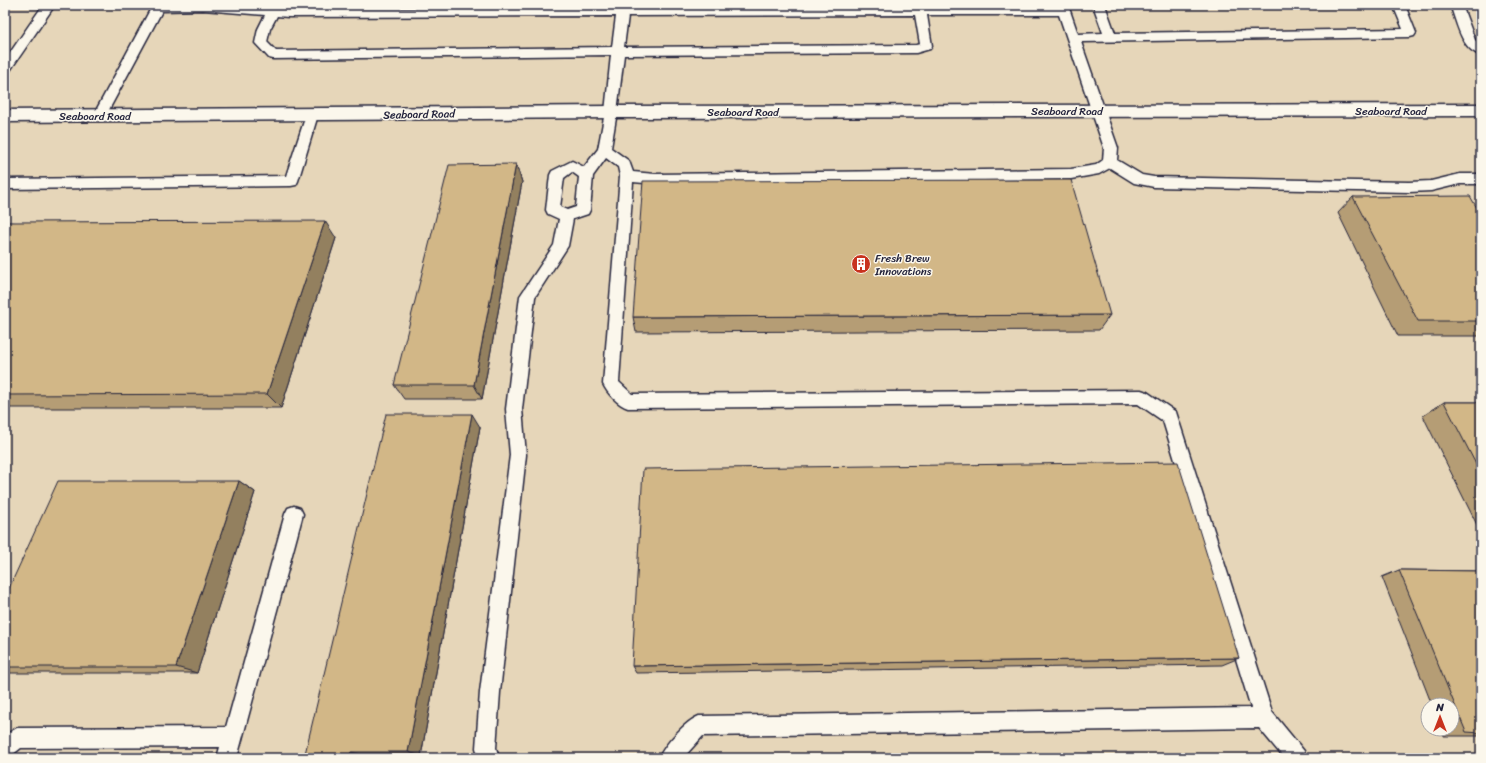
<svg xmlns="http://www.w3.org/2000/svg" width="1486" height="763" font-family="Sriracha,sans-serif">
	<rect width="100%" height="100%" fill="#efe4ce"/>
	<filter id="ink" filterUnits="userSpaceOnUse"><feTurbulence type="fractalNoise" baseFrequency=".025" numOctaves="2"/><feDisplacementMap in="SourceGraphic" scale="8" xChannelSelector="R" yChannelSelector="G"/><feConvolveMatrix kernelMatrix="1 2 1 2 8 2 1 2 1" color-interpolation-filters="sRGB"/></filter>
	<g filter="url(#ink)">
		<path fill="#e6d6b9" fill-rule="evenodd" d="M 5,5 L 1481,5 L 1481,758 L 5,758 ZM 1428,705 L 1452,705 L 1452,729 L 1428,729 Z"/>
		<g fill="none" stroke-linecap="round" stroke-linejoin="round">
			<g stroke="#22223b" stroke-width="3">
				<g id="lane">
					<path d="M 43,5 L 55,5 L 9,72 L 5,73 L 5,60 Z"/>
					<path d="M 148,5 L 236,5 L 269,8 L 270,5 L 282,5 L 280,9 L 288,9 L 617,8 L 617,5 L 629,5 L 628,8 L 1057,7 L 1056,5 L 1068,5 L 1078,34 L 1103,33 L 1093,5 L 1105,5 L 1115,33 L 1403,29 L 1393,5 L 1405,5 L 1416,33 L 1414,36 L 1410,37 L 1081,42 L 1118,148 L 1117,160 L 1142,175 L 1154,177 L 1409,182 L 1431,181 L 1460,174 L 1481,174 L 1481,184 L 1460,184 L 1431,191 L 1409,192 L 1154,187 L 1134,183 L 1110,168 L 1099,174 L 1071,179 L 655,184 L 633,182 L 619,382 L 632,394 L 1141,390 L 1147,392 L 1176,412 L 1272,712 L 1304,751 L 1307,758 L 1284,758 L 1259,728 L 703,736 L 683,758 L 659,758 C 664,745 686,721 699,716 L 1251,708 L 1163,421 L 1138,404 L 628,408 C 618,405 607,393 603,384 L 620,176 L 618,167 L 606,158 L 593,176 L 590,210 L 588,214 L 573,219 L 568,246 L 535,297 L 522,409 L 526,455 L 500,692 L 496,748 L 499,758 L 479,758 L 476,748 L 480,692 L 510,455 L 506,409 L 520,296 L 554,245 L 559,219 L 548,214 L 546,210 L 550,175 L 552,171 L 572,161 L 584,167 L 598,149 L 605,112 L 611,55 L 273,59 L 269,58 L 255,43 L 258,29 L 265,15 L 203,10 L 162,11 L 104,119 L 99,121 L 94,119 L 93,116 L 151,8 ZM 915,15 L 920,44 L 916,45 L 624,47 L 628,16 ZM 927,15 L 1059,15 L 1104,148 L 1103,160 L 1096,165 L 1071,169 L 655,174 L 633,172 L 629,161 L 611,148 L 617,112 L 624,55 L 916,53 L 930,49 L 932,46 ZM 277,16 L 288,17 L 616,16 L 612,47 L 276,51 L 267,42 L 270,29 ZM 572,172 L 579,177 L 576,207 L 567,210 L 560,207 L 564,178 Z"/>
					<path d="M 1450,5 L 1462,5 L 1475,40 L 1481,45 L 1481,55 C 1461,50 1457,22 1450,5 Z"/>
					<path d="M 312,110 L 317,112 L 318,115 L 298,181 L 296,185 L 291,186 L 5,189 L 5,179 L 286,176 L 306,115 L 307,112 Z"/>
					<path d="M 294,506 L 300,508 L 303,514 L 237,758 L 217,758 L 220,747 L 21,748 L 12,755 L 5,758 L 5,735 L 17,728 L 226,727 L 285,514 L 288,508 Z"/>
				</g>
			</g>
			<g stroke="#22223b" stroke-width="3">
				<path id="street" d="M 1481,104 L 1481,116 L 611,118 L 5,122 L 5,110 L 611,106 Z"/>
			</g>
			<use href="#lane" fill="#fbf7ec" fill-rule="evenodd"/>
			<use href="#street" fill="#fbf7ec" fill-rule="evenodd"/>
		</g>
		<g fill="#b59d74" stroke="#22223b">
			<path d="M 516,164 L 522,182 L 482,399 L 404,399 L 394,385 Z"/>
			<path d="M 1353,197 L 1481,215 L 1481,336 L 1398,336 L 1338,213 Z"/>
			<path d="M 5,222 L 336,238 L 281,408 L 5,408 Z"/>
			<path d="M 1110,315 L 1099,330 L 636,332 L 633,317 Z"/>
			<path d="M 1444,402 L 1481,402 L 1481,533 L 1423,416 Z"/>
			<path d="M 480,427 L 421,756 L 365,756 L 365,758 L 304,758 Z"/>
			<path d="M 239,481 L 255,492 L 197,673 L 5,673 L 5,597 Z"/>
			<path d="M 1399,570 L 1481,571 L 1481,736 L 1444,736 L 1442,729 L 1452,729 L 1452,705 L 1432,705 L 1382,577 Z"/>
			<path d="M 1239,658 L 1222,665 L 636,673 L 632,666 Z"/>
		</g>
		<g fill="#93805e" stroke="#22223b">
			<path d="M 516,164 L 522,182 L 482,399 L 474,385 Z"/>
			<path d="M 325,221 L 336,238 L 281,408 L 267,394 Z"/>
			<path d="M 472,414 L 480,427 L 421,756 L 408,752 Z"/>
			<path d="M 239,481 L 255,492 L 197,673 L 176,667 Z"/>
			<path d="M 351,752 L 365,756 L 365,758 L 349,758 Z"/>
		</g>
		<g fill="#d2b787" stroke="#22223b">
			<path d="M 516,164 L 474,385 L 394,385 L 449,165 Z"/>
			<path d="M 1071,180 L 1110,315 L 633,317 L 643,181 Z"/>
			<path d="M 1470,196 L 1481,215 L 1481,321 L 1418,321 L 1353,197 Z"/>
			<path d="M 325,221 L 267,394 L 5,395 L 5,222 Z"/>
			<path d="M 1444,402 L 1481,402 L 1481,474 Z"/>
			<path d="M 386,414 L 472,414 L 408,752 L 351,752 L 349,758 L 304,758 Z"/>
			<path d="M 1178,462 L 1239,658 L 632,666 L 643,469 Z"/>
			<path d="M 58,481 L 239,481 L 176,667 L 5,667 L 5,597 Z"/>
			<path d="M 1399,570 L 1481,571 L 1481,733 L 1466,732 Z"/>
		</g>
	</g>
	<defs>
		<g id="building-disc" transform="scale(1)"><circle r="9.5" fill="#c8321e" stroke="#fbf7ec"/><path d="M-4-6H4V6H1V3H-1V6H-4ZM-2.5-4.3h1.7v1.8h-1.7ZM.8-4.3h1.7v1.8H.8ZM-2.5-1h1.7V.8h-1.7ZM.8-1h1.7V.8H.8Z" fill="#fff"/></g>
	</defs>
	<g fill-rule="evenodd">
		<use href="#building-disc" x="861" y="264"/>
	</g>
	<g text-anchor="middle" stroke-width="3" stroke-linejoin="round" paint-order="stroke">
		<g font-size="11" fill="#22223b" stroke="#fbf7ec">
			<text x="1067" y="115">Seaboard Road</text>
			<text x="1391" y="115">Seaboard Road</text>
			<text x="743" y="116">Seaboard Road</text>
			<text transform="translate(419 114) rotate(-1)" y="4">Seaboard Road</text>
			<text x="95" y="120">Seaboard Road</text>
		</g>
		<g font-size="11" fill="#22223b" stroke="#fbf7ec" text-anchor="start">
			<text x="875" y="262">Fresh Brew<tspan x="875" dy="13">Innovations</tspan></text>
		</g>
	</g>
	<rect width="1486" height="763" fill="none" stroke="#fbf7ec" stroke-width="20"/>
	<rect x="10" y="10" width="1466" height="743" fill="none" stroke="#22223b" stroke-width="1.5" filter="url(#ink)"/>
	<g transform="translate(1440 717)"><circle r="19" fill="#fbf7ec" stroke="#a4a2a5"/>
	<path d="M0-3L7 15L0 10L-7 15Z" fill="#c8321e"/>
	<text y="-6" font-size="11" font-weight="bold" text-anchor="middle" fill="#22223b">N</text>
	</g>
</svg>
